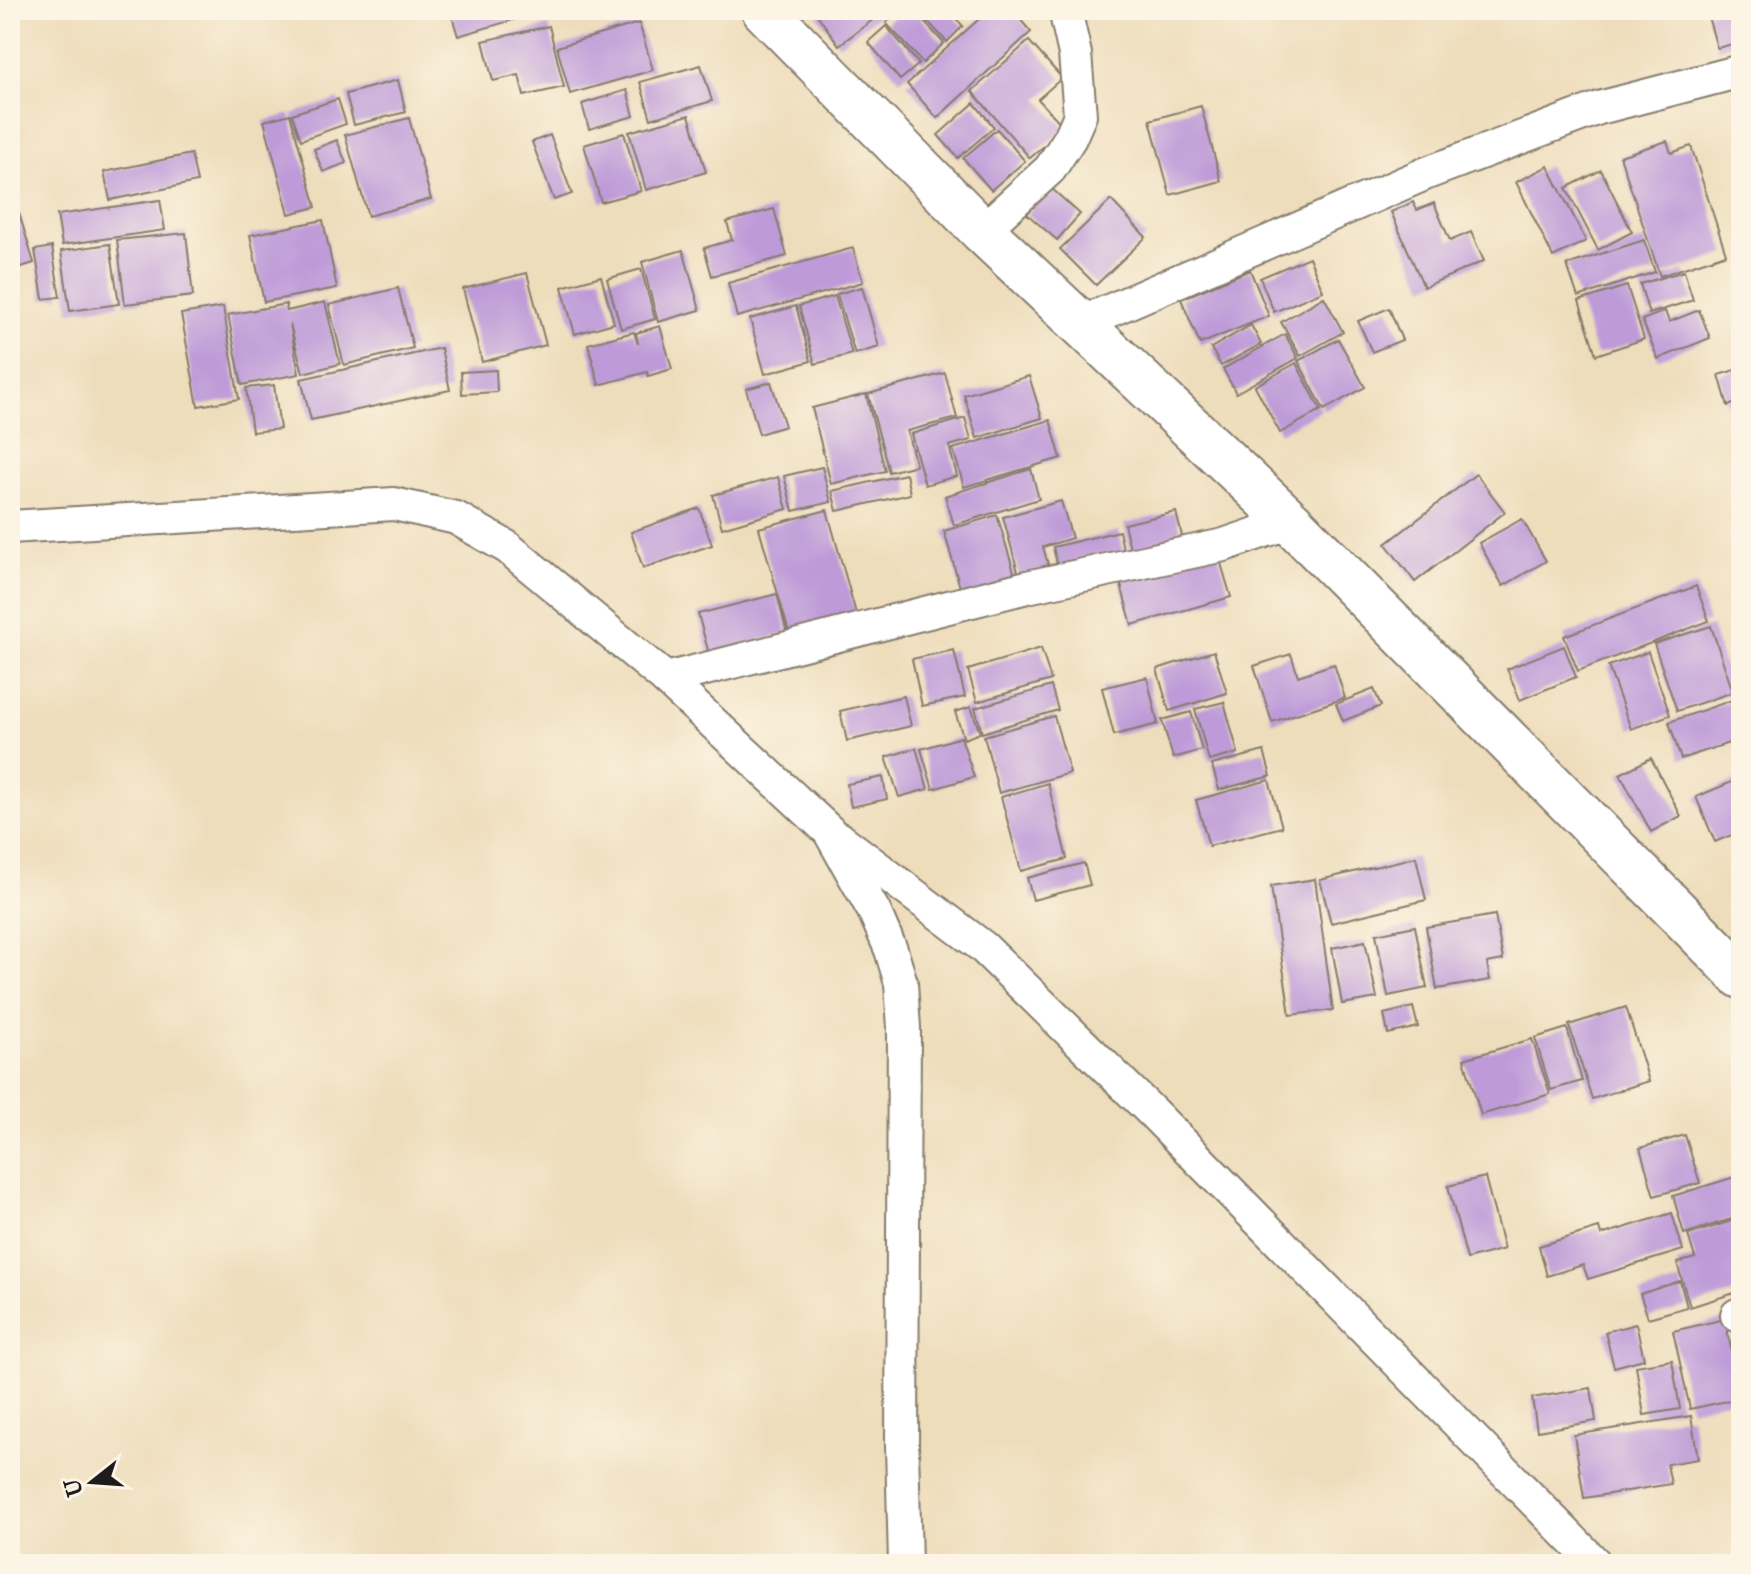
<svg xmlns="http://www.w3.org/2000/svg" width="1751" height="1574" font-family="'IM FELL Great Primer',serif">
	<rect width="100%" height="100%" fill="#fcf5e5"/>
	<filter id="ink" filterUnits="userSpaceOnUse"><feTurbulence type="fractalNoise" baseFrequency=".0125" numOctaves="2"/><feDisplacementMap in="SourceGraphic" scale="16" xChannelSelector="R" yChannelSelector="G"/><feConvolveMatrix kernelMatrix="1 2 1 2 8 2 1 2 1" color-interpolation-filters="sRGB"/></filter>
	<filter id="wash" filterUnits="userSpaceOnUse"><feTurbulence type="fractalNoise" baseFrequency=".006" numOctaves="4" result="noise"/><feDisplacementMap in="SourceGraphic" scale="32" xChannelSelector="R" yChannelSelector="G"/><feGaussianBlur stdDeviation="1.8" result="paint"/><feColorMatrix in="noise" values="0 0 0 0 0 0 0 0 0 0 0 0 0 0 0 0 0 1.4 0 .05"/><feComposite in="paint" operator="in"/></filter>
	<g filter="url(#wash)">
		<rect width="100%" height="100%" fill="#edb"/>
		<g id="blocks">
			<g fill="#be9ad8">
				<path d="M 450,10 L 544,10 L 544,11 L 458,36 Z"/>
				<path d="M 826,10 L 886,10 L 839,45 L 818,16 Z"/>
				<path d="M 901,10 L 913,10 L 944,43 L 923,63 L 886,23 Z"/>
				<path d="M 917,10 L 948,10 L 963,26 L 947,42 Z"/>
				<path d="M 989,10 L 1012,10 L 1031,32 L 937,118 L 907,84 Z"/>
				<path d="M 1719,10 L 1737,10 L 1741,25 L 1741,42 L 1717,48 L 1707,13 Z"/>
				<path d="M 639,23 L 653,70 L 570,94 L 557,47 Z"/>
				<path d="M 549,26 L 564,87 L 524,96 L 519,75 L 493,81 L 483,41 Z"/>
				<path d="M 886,26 L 919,64 L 900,80 L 868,42 Z"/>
				<path d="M 1029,41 L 1062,78 L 1038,99 L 1065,128 L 1030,158 L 972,91 Z"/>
				<path d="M 701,65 L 712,101 L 651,119 L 640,82 Z"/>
				<path d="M 398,80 L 406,112 L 354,125 L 346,94 Z"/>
				<path d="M 627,90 L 634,116 L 589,129 L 582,104 Z"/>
				<path d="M 338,99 L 346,124 L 301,140 L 292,114 Z"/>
				<path d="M 974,103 L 994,127 L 958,158 L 938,135 Z"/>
				<path d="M 1201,106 L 1221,181 L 1170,195 L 1150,120 Z"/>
				<path d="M 290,114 L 316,207 L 289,214 L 264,121 Z"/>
				<path d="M 689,115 L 706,172 L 646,190 L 629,132 Z"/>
				<path d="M 409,118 L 431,199 L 368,216 L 345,135 Z"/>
				<path d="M 997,129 L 1025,161 L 991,190 L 963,158 Z"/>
				<path d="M 624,133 L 641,191 L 601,202 L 584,145 Z"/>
				<path d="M 550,135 L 572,194 L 554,200 L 532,142 Z"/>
				<path d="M 337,140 L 346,163 L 323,172 L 314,149 Z"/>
				<path d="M 1667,141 L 1671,153 L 1691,146 L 1726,254 L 1660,276 L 1620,156 Z"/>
				<path d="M 191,154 L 197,182 L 110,200 L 104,172 Z"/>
				<path d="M 1548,166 L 1586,241 L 1553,257 L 1516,182 Z"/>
				<path d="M 1601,170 L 1632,232 L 1598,250 L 1566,188 Z"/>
				<path d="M 1050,187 L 1080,214 L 1057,240 L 1027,214 Z"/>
				<path d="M 160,200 L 165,230 L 62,245 L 57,215 Z"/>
				<path d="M 1111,200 L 1146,237 L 1096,285 L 1060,249 Z"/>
				<path d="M 1413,202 L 1417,210 L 1434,203 L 1450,241 L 1471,232 L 1484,261 L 1424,287 L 1391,212 Z"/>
				<path d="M 774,209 L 787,256 L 712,276 L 704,248 L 732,240 L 727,222 Z"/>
				<path d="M 19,213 L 34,263 L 11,270 L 10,216 Z"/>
				<path d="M 323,220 L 337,288 L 264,302 L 250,235 Z"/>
				<path d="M 186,233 L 193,296 L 125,304 L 117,240 Z"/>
				<path d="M 1644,240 L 1655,272 L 1578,297 L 1567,265 Z"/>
				<path d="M 110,244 L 119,304 L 70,311 L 61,251 Z"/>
				<path d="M 52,247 L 60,297 L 43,299 L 35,250 Z"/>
				<path d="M 853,248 L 863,282 L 737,317 L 728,283 Z"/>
				<path d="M 683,250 L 700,310 L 658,322 L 642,262 Z"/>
				<path d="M 1309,257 L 1323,291 L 1274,312 L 1260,278 Z"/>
				<path d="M 641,269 L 655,319 L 621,329 L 607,279 Z"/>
				<path d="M 1250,270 L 1269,316 L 1200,344 L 1181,299 Z"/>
				<path d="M 1684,271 L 1693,300 L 1649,314 L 1640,284 Z"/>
				<path d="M 527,273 L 546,345 L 482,362 L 463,289 Z"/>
				<path d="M 601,276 L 614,323 L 575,334 L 562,287 Z"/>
				<path d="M 1627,286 L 1644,339 L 1596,355 L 1579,301 Z"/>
				<path d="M 862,287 L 879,347 L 855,354 L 837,294 Z"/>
				<path d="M 398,288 L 413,348 L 344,365 L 329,305 Z"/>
				<path d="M 835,296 L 852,354 L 815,364 L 799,306 Z"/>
				<path d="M 1324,297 L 1343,332 L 1300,356 L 1281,322 Z"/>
				<path d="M 325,302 L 340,364 L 303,373 L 290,324 L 299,374 L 242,385 L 228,315 L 286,304 L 287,311 Z"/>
				<path d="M 796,306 L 811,361 L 765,374 L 750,319 Z"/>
				<path d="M 223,307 L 239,399 L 198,406 L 181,314 Z"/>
				<path d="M 1389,308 L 1402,340 L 1372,352 L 1358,321 Z"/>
				<path d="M 1699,310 L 1710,338 L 1658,359 L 1642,320 L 1665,311 L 1669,322 Z"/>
				<path d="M 1251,325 L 1261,344 L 1221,366 L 1211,348 Z"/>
				<path d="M 660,326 L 672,369 L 648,376 L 647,372 L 599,385 L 588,344 L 634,332 L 638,344 L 636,333 Z"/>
				<path d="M 1285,334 L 1298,358 L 1236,393 L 1223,369 Z"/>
				<path d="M 1338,339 L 1365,387 L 1324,410 L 1298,361 Z"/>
				<path d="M 441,348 L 450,390 L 311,420 L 301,379 Z"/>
				<path d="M 1296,363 L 1321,410 L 1280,433 L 1255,386 Z"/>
				<path d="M 1741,368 L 1741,401 L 1728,406 L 1719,375 Z"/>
				<path d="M 496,370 L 497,392 L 462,394 L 461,372 Z"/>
				<path d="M 945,373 L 957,418 L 907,431 L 916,465 L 889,472 L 868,394 Z"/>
				<path d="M 1029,376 L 1042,418 L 977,438 L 964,395 Z"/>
				<path d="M 771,382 L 785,426 L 759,434 L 746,389 Z"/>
				<path d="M 274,385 L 280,429 L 252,432 L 246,388 Z"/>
				<path d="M 866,394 L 885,471 L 831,484 L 812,408 Z"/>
				<path d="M 965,418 L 971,440 L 949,446 L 957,476 L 925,485 L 911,434 Z"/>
				<path d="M 1050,420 L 1061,458 L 964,487 L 953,449 Z"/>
				<path d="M 822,467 L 831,502 L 793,511 L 784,476 Z"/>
				<path d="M 1031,469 L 1039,499 L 954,525 L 945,496 Z"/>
				<path d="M 906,474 L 910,494 L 837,511 L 832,491 Z"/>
				<path d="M 1476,474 L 1505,512 L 1415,582 L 1386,544 Z"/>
				<path d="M 778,477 L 787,509 L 722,528 L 713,495 Z"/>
				<path d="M 1061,501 L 1072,538 L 1043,547 L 1050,571 L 1020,579 L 1003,517 Z"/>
				<path d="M 699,508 L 712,545 L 643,568 L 631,532 Z"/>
				<path d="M 827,510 L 857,617 L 790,636 L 759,528 Z"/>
				<path d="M 1176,512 L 1185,548 L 1133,560 L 1124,524 Z"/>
				<path d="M 997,515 L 1017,582 L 963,598 L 944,531 Z"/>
				<path d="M 1522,519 L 1546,561 L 1503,586 L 1479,543 Z"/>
				<path d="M 1119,531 L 1126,561 L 1060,576 L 1053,547 Z"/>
				<path d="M 1217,550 L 1231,597 L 1132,625 L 1119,578 Z"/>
				<path d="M 1696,586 L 1709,621 L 1578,671 L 1564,636 Z"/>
				<path d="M 777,594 L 787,633 L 709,654 L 698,614 Z"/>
				<path d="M 1711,626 L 1733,692 L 1677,711 L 1654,644 Z"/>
				<path d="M 1564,646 L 1576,677 L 1520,700 L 1507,669 Z"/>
				<path d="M 1041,648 L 1051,680 L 977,702 L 968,670 Z"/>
				<path d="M 954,650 L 965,697 L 922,706 L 912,659 Z"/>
				<path d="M 1214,651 L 1227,693 L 1169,711 L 1157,669 Z"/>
				<path d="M 1648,652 L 1670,715 L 1631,729 L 1608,666 Z"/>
				<path d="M 1291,654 L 1298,676 L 1334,664 L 1345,698 L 1272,722 L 1254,666 Z"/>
				<path d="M 1147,677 L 1158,724 L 1114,735 L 1102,688 Z"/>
				<path d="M 1051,686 L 1058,710 L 982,733 L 975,708 Z"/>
				<path d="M 1374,689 L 1381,706 L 1343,721 L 1336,704 Z"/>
				<path d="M 904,696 L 911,726 L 847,741 L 840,711 Z"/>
				<path d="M 1741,697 L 1741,739 L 1681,759 L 1669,722 Z"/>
				<path d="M 1224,702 L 1238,753 L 1209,761 L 1195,709 Z"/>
				<path d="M 971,707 L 980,733 L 964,739 L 955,712 Z"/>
				<path d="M 1191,712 L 1202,750 L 1173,758 L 1162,720 Z"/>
				<path d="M 1054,716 L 1070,773 L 999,793 L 984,736 Z"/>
				<path d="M 961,737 L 974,777 L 933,789 L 921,749 Z"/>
				<path d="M 916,748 L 928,789 L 899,797 L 886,757 Z"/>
				<path d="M 1264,751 L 1271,776 L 1219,790 L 1212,765 Z"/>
				<path d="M 1651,758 L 1681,816 L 1651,832 L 1620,774 Z"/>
				<path d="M 883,777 L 887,799 L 851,807 L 847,784 Z"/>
				<path d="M 1741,778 L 1741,831 L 1715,842 L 1696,797 Z"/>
				<path d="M 1269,780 L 1282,827 L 1209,846 L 1196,800 Z"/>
				<path d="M 1048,783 L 1067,859 L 1021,871 L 1001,797 Z"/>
				<path d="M 1416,857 L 1426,900 L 1331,923 L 1320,880 Z"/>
				<path d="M 1084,863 L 1090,885 L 1033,900 L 1027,878 Z"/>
				<path d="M 1315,879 L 1333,1010 L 1290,1015 L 1271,886 Z"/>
				<path d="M 1495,915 L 1503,960 L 1487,963 L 1490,980 L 1437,989 L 1426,927 Z"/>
				<path d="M 1415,926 L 1427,988 L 1388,996 L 1376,934 Z"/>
				<path d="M 1365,941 L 1377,998 L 1342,1004 L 1332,948 Z"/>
				<path d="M 1413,1007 L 1418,1027 L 1388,1034 L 1384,1014 Z"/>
				<path d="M 1626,1007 L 1649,1081 L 1592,1099 L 1569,1025 Z"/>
				<path d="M 1567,1028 L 1582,1081 L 1551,1090 L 1535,1038 Z"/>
				<path d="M 1532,1039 L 1550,1094 L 1481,1115 L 1464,1059 Z"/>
				<path d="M 1685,1135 L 1700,1183 L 1654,1196 L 1640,1148 Z"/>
				<path d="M 1741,1175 L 1741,1216 L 1684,1234 L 1673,1196 Z"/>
				<path d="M 1485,1177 L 1504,1249 L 1467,1259 L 1448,1186 Z"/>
				<path d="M 1672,1213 L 1683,1250 L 1588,1279 L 1583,1265 L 1547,1276 L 1539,1246 L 1599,1228 L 1601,1235 Z"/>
				<path d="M 1741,1218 L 1741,1243 L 1738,1244 L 1741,1253 L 1741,1291 L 1690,1307 L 1677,1263 L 1695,1258 L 1688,1235 Z"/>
				<path d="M 1680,1281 L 1687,1307 L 1648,1318 L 1640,1294 Z"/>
				<path d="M 1725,1319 L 1741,1398 L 1690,1409 L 1673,1331 Z"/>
				<path d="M 1636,1324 L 1644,1359 L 1614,1367 L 1605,1332 Z"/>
				<path d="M 1672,1360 L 1680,1409 L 1644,1415 L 1636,1366 Z"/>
				<path d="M 1591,1388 L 1596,1421 L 1537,1431 L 1532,1398 Z"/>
				<path d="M 1691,1416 L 1698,1459 L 1667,1464 L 1671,1484 L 1584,1498 L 1574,1435 Z"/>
			</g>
		</g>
	</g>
	<g filter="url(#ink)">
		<use href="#blocks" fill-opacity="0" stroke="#857c6c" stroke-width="2"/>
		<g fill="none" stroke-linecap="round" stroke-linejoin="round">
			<g stroke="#857c6c" stroke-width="36">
				<g id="minor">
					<path d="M 982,231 L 1050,169 L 1070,138 L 1080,115 L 1075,54 L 1065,10"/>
					<path d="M 1081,323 L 1427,173 L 1599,108 L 1741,71"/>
					<path d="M 10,527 L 394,504 L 456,518 L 507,547 L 666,679 L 829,831 L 875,913 L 891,950 L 901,983 L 904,1028 L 902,1445 L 905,1564"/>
					<path d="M 666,679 L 1027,587 L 1224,545 L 1291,522"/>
					<path d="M 840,839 L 983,947 L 1155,1115 L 1596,1564"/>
					<path d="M 1737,1315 L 1741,1314"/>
				</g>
			</g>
			<g stroke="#857c6c" stroke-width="48">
				<path id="secondary" d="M 764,10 L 982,231 L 1291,522 L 1741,976"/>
			</g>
			<use href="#minor" stroke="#fff" stroke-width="32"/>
			<use href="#secondary" stroke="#fff" stroke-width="44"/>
		</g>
	</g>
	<rect width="1751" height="1574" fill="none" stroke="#fcf5e5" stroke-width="40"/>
	<g transform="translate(92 1482) rotate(253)" stroke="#fcf5e5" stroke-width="6" paint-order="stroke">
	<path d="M0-6L14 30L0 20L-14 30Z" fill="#1c1c1c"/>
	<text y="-12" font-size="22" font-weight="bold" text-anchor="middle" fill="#1c1c1c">U</text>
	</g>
</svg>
